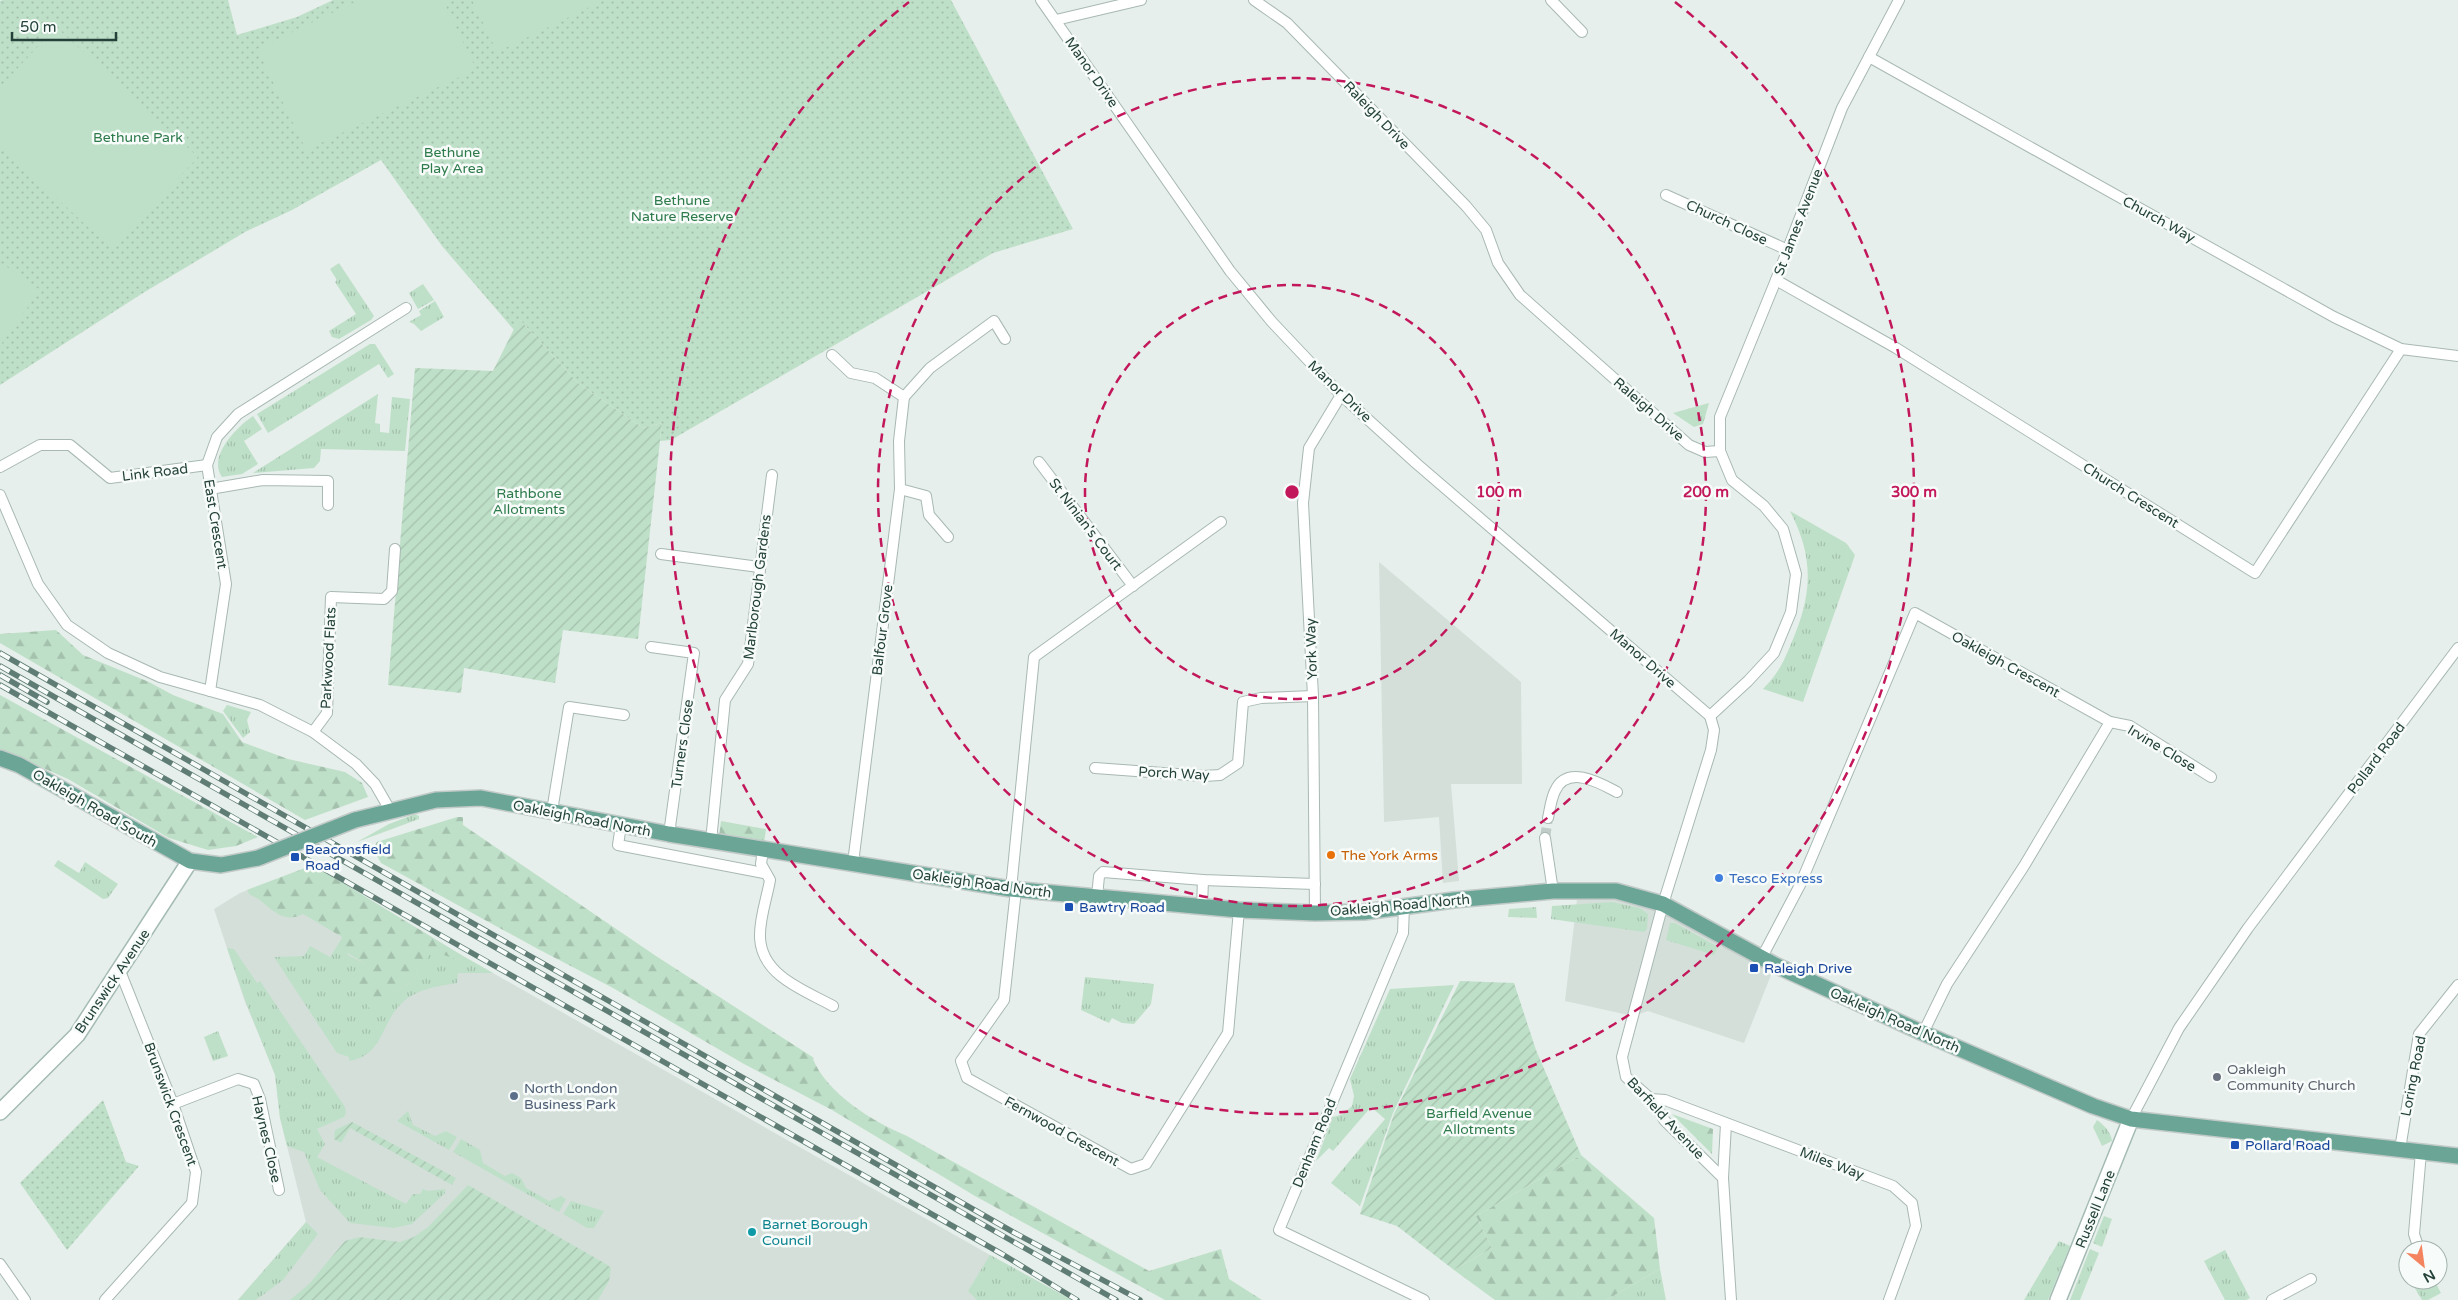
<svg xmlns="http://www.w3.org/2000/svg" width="2458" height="1300" font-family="'Varela Round',sans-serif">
	<defs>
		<pattern id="grass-tufts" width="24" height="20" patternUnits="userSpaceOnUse" patternTransform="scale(1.25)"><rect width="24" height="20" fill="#bfe0c8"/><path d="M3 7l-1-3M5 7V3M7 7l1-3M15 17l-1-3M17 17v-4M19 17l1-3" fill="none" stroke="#a4c1ad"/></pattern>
		<pattern id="forest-firs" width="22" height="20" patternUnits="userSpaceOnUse" patternTransform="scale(1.25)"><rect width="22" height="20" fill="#bfe0c8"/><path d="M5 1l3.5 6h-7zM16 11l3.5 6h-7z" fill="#a4c1ad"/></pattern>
		<pattern id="park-dots" width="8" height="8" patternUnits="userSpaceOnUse" patternTransform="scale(1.25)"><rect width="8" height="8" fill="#bfe0c8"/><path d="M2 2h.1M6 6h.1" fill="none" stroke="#a4c1ad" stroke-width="1.8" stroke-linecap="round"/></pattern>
		<pattern id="garden-furrows" width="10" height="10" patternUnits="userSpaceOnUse" patternTransform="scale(1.25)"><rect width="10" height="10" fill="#bfe0c8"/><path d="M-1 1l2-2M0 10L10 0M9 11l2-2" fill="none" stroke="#a4c1ad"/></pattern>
	</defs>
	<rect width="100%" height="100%" fill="#e6efeb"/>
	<g fill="#d4dfda">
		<path d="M 1379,562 L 1521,682 L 1522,784 L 1451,784 L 1459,881 L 1443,883 L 1439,817 L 1384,822 Z"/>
		<path d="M 313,865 L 463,956 L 990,1255 L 1072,1300 L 238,1300 L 306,1222 L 280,1118 L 275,1073 L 245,1002 L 214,909 L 240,893 Z"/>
		<path d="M 1578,891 L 1616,891 L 1775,965 L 1744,1043 L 1648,1011 L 1633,1016 L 1565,1001 Z"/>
	</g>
	<g fill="url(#grass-tufts)">
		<path d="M 339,263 L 374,316 L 371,320 L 339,339 L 332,337 L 329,331 L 356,314 L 335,282 L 337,280 L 330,269 Z"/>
		<path d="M 423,284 L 434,300 L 418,309 L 409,293 Z"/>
		<path d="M 435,301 L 444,317 L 421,331 L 414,324 L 409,322 L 421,315 L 419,311 Z"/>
		<path d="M 370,344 L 375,344 L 394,374 L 388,378 L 379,364 L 268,433 L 257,414 Z"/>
		<path d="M 378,394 L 375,423 L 380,424 L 380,432 L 389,433 L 392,397 L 410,399 L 405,451 L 321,449 L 320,461 L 314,468 L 253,473 Z"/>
		<path d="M 1709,403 L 1703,424 L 1694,427 L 1673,413 Z"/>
		<path d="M 253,416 L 262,429 L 244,441 L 258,464 L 242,474 L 222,477 C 207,456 238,426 253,416 Z"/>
		<path d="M 1790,511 L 1846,543 L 1855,555 L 1803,702 L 1763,689 C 1778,674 1783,663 1791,644 C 1812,596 1815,559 1790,511 Z"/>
		<path d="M 227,705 L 251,712 L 247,720 L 250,732 L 243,738 L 223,711 Z"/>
		<path d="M 415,814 L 419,816 L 419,819 L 357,842 L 389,824 Z"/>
		<path d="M 58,860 L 79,873 L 85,862 L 118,884 L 108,898 L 103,899 L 54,866 Z"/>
		<path d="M 1612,902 L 1640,908 L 1648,914 L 1647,929 L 1644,932 L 1551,919 L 1552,906 Z"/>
		<path d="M 1536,907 L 1537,918 L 1508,917 L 1509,909 Z"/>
		<path d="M 1670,923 L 1675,923 L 1718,947 L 1714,955 L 1666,940 Z"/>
		<path d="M 342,938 L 348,955 L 365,964 L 390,995 L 413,981 L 431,950 L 459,960 L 463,956 L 493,973 L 458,973 L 457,983 C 439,986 416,989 402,1003 C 380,1024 384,1055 349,1061 L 349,1057 L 337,1053 L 274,957 L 304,956 L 310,946 L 330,957 Z"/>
		<path d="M 227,948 L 234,949 L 257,983 L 260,981 L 345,1107 L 346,1113 L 344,1117 L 317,1129 L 325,1144 L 317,1157 L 406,1204 L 413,1194 L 420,1194 L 423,1189 L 428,1191 L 445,1189 L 445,1193 L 412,1224 L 394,1228 L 350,1223 L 320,1190 L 304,1152 L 287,1146 L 280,1118 L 275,1075 L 245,1000 Z"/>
		<path d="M 1085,977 L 1154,984 L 1151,1004 L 1134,1024 L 1122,1023 L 1112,1018 L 1109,1023 L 1081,1010 Z"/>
		<path d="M 1454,985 L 1393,1113 L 1360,1206 L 1331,1183 L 1385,1119 L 1371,1107 L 1333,1151 L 1329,1148 L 1316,1161 L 1333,1117 L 1343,1114 L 1352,1106 L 1354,1096 L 1350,1079 L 1390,989 Z"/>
		<path d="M 218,1031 L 228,1056 L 213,1061 L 204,1037 Z"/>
		<path d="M 408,1111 L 413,1125 L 435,1136 L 446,1131 L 457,1137 L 449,1150 L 397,1121 Z"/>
		<path d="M 2097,1120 C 2104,1125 2111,1132 2112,1141 L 2102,1146 L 2093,1127 Z"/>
		<path d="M 461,1139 L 480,1150 L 483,1163 L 505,1176 L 512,1173 L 521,1178 L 526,1188 L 549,1201 L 561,1196 L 566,1199 L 559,1212 L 453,1152 Z"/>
		<path d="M 571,1201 L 604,1211 L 594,1228 L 587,1228 L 563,1214 Z"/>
		<path d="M 2104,1216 L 2112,1219 L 2102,1247 L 2093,1243 Z"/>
		<path d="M 306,1222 L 318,1234 L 283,1280 L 256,1300 L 238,1300 Z"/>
		<path d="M 2059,1241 L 2070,1246 L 2048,1300 L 2024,1300 Z"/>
		<path d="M 2090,1249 L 2099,1253 L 2080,1300 L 2070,1300 Z"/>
		<path d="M 2225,1250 L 2250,1298 L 2246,1300 L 2225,1300 L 2204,1261 Z"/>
		<path d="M 990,1255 L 1072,1300 L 977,1300 L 968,1291 Z"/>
		<path d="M 1660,1269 L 1666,1300 L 1606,1300 Z"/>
		<path d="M 2410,1280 L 2434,1280 L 2441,1293 L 2428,1300 L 2422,1300 Z"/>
	</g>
	<g fill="url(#forest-firs)">
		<path d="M 56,630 L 83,655 L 149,682 L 173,695 L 223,714 L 242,742 L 288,759 L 345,772 L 362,783 L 368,797 L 305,820 L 0,643 L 0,634 Z"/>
		<path d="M 0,695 L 258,837 L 236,846 L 208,850 L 169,838 L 68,779 L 0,749 Z"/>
		<path d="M 457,817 L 463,817 L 463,825 L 656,956 L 814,1058 L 813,1059 C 826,1093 875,1123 907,1136 L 1149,1271 L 1221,1249 L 1229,1279 L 1262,1300 L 1165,1300 L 975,1196 L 832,1110 L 744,1064 L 613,988 L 538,949 L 381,863 L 373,848 L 377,842 Z"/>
		<path d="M 721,821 L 766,829 L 764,843 L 719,836 Z"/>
		<path d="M 313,865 L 458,953 L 463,956 L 459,960 L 431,951 L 413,981 L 390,995 L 379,1014 L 373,1013 L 355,989 L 357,976 L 370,971 L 365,964 L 341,949 L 342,937 L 303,914 C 278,927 267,900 250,895 L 247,890 Z"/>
		<path d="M 1672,1114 L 1713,1129 L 1712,1154 Z"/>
		<path d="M 1581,1155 L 1654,1218 L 1660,1269 L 1606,1300 L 1495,1300 L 1454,1270 L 1492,1248 L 1476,1216 Z"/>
	</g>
	<g fill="url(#park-dots)">
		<path d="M 3,0 L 228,0 L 237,35 L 297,17 L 333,0 L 951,0 L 1073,229 L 993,253 L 671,440 L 660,441 L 662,423 L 643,428 L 578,383 L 519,319 L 514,330 L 442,246 L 381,160 L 292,210 L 245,232 L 143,293 L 0,385 L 0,1 Z"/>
		<path d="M 103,1100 L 126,1162 L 139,1166 L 67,1250 L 20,1183 Z"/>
	</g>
	<g fill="url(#garden-furrows)">
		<path d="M 519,319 L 578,383 L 643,428 L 662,423 L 638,639 L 563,630 L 555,683 L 464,668 L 461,693 L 388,685 L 415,368 L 493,371 Z"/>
		<path d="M 1460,981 L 1514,983 L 1536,1050 L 1581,1155 L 1476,1216 L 1492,1248 L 1454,1270 L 1397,1226 L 1360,1214 L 1394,1114 Z"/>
		<path d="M 352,1122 L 456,1178 L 452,1185 L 350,1128 L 341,1143 L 334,1139 L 335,1130 Z"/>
		<path d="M 468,1185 L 606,1264 L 611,1268 L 609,1281 L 598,1300 L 290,1300 L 309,1284 L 345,1241 L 359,1237 L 400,1242 L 414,1237 L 428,1227 Z"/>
	</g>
	<g fill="#bfe0c8">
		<path d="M 359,0 L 443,0 L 476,69 L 306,150 L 257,49 Z"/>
		<path d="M 472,0 L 604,0 L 497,52 Z"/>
		<path d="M 56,27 L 198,157 L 113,250 L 0,146 L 0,87 Z"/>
		<path d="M 0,262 L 40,290 L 0,346 Z"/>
	</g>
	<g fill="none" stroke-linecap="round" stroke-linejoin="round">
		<path stroke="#bfccc8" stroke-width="10" stroke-dasharray="10 5" stroke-linecap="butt" d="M 1545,838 L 1548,818"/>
		<g stroke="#a8b8b2" stroke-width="12">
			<g id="street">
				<path d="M 1041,0 L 1230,271 L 1272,322 L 1341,395 L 1417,464 L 1710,716"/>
				<path d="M 1254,0 L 1287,23 L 1466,206 L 1486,230 L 1498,263 L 1520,295 L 1689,445 L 1705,452 L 1720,451"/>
				<path d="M 1551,0 L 1582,32"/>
				<path d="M 1056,20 L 1141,0"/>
				<path d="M 1869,57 L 2334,317 L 2401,349 L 2458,356"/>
				<path d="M 1666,195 L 1788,250"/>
				<path d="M 1776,280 L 1896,348 L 2255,573 L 2401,349"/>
				<path d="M 832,355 L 851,373 L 875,378 L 904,397"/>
				<path d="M 1039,462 L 1133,586"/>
				<path d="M 0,467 L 40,445 L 70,445 L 110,478 L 207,465"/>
				<path d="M 210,489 L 263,480 L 328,481 L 328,505"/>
				<path d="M 900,489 L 926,496 L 929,515 L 948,537"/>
				<path d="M 0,495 L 38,584 L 67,625 L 108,653 L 160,677 L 260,705 L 313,732 L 356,764 L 375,784 L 390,810"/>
				<path d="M 661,554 L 759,567"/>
				<path d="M 651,647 L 694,653 L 669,834"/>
				<path d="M 210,691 L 226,584 L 207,465 L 217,437 L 238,414 L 406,308"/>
				<path d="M 2110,722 L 2130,726 L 2211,777"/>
				<path d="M 313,732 L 327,713 L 331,597 L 384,599 L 392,591 L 395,549"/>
				<path d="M 1095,768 L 1204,776 L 1220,775 L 1238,763 L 1243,702 L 1261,698 L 1313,696"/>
				<path d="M 552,811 L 569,707 L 624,715"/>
				<path d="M 1548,818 C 1550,809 1551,799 1555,791 C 1567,764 1600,783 1617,792"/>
				<path d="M 621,825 L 618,845 L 764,873"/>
				<path d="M 1545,838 L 1553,891"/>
				<path d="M 711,841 L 725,700 L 748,664 L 772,475"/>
				<path d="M 763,850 L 761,864 L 770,880 C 767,898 759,919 760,938 C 762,976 804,990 833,1006"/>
				<path d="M 853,863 L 900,489 L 899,441 L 904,397 L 930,368 L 994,321 L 1005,339"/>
				<path d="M 1011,889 L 1034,657 L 1221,522"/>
				<path d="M 1016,890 L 1004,1000 L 961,1061 L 967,1078 L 1131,1169 L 1146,1164 L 1228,1033 L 1239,910"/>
				<path d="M 1097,897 L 1099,876 L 1103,872 L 1203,880 L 1315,884"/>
				<path d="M 1202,906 L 1203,880"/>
				<path d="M 1404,906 L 1403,933 L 1279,1230 L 1424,1300"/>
				<path d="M 1315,913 L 1313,696 L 1303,503 L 1309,448 L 1341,395"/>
				<path d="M 1762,957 L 1800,885 L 1915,613 L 2110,722 L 2024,866 L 1947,984 L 1923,1033"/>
				<path d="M 1651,1099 L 1665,1100 L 1893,1186 L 1912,1203 L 1916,1226 L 1889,1300"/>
				<path d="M 173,1104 L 238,1079 L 254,1084 L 260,1099 L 279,1190"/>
				<path d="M 2131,1119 L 2179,1028 L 2248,928 L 2458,648"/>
				<path d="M 2400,1149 L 2419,1034 L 2458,985"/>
				<path d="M 1723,1178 L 1726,1124"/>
				<path d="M 2418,1246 L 2414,1234 L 2421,1152"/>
				<path d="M 0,1264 L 25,1300"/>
				<path d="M 105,1300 L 192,1203 L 196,1172 L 173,1104 L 120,971"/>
				<path d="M 1731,1300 L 1723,1178 L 1665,1121 L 1651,1099 L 1626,1077 L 1622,1057 L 1663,904 L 1711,750 L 1714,730 L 1710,716 L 1748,681 L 1774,653 L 1791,612 L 1796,574 L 1783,529 L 1764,506 L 1732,480 L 1720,451 L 1720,417 L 1776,280 L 1842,108 L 1899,0"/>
				<path d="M 2272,1300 L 2311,1279"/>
			</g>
		</g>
		<g stroke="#a4bbb3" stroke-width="18">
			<g id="secondary">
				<path d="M 0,1112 L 77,1035 L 190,861"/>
				<path d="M 2058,1300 L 2131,1119"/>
			</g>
		</g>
		<g stroke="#c2cac8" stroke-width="18">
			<g id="primary">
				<path d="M 0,758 L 19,765 L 190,861 L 221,865 L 258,858"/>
				<path d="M 355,820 L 436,800 L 481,798 L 669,834 L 1011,889 L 1239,910 L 1315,913 L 1364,912 L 1454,900 L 1553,891 L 1616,891 L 1663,904 L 1775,965 L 1923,1033 L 2093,1106 L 2131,1119 L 2458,1156"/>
			</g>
		</g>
		<use href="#street" stroke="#fff" stroke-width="10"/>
		<use href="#secondary" stroke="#fff" stroke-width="15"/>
		<use href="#primary" stroke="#6aa596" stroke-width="15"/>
		<g stroke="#5f7d75" stroke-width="5.5">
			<g id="rail">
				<path d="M 0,653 L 1013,1232 L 1140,1300"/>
				<path d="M 0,666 L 1116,1300"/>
				<path d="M 0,675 L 47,702"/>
				<path d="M 0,685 L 1002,1254 L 1077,1300"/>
			</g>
		</g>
		<use href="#rail" stroke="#f7fbf9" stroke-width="4" stroke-dasharray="11" stroke-linecap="butt"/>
		<g stroke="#c2cac8" stroke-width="18" stroke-linecap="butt">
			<path id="primary-bridge" d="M 258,858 L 355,820"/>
		</g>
		<use href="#primary-bridge" stroke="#6aa596" stroke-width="15"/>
	</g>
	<g fill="none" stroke="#c2185b" stroke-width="2.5" stroke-dasharray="9 6">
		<circle cx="1292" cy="492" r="207"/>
		<circle cx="1292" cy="492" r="414"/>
		<path d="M1675 2A622 622 0 1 1 909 2"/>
	</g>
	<circle fill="#e8710a" stroke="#f7fbf9" stroke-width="2" cx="1331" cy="855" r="5"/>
	<g fill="#1a4fb4" stroke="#f7fbf9" stroke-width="2">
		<rect x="290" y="852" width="10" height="10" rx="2.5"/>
		<rect x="1064" y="902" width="10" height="10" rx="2.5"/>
		<rect x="1749" y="963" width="10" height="10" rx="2.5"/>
		<rect x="2230" y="1140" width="10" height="10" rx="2.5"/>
	</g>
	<circle fill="#3f7fe0" stroke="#f7fbf9" stroke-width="2" cx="1719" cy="878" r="5"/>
	<circle fill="#6b7280" stroke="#f7fbf9" stroke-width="2" cx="2217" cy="1077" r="5"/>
	<circle fill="#5c6f8a" stroke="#f7fbf9" stroke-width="2" cx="514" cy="1096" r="5"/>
	<circle fill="#0f9aa8" stroke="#f7fbf9" stroke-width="2" cx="752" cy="1232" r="5"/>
	<g text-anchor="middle" stroke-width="5" stroke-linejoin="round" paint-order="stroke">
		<g font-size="14" fill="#24423a" stroke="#f7fbf9">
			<text transform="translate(1092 72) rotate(55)" y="5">Manor Drive</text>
			<text transform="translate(1377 115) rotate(46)" y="5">Raleigh Drive</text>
			<text transform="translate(2159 219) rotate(29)" y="5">Church Way</text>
			<text transform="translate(1727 222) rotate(25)" y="5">Church Close</text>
			<text transform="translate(1798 222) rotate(-69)" y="5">St James Avenue</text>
			<text transform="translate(1340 391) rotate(44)" y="5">Manor Drive</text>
			<text transform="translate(1649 409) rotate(41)" y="5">Raleigh Drive</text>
			<text transform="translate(155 472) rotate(-7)" y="5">Link Road</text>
			<text transform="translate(2131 495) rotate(32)" y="5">Church Crescent</text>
			<text transform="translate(216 524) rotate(81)" y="5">East Crescent</text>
			<text transform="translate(1086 524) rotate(53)" y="5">St Ninian's Court</text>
			<text transform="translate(757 587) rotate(-83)" y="5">Marlborough Gardens</text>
			<text transform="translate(882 630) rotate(-83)" y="5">Balfour Grove</text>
			<text transform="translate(1311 649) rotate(-92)" y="5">York Way</text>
			<text transform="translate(328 658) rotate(-87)" y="5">Parkwood Flats</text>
			<text transform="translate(1643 658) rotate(41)" y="5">Manor Drive</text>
			<text transform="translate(2006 664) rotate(29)" y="5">Oakleigh Crescent</text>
			<text transform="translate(682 744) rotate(-82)" y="5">Turners Close</text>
			<text transform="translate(2162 748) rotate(31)" y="5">Irvine Close</text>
			<text transform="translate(2376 758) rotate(-53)" y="5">Pollard Road</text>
			<text transform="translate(1174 773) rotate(3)" y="5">Porch Way</text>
			<text transform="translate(95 808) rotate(30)" y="5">Oakleigh Road South</text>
			<text transform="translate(582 818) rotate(11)" y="5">Oakleigh Road North</text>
			<text transform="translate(982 883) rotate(8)" y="5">Oakleigh Road North</text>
			<text transform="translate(1400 905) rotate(-5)" y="5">Oakleigh Road North</text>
			<text transform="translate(112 981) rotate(-56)" y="5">Brunswick Avenue</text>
			<text transform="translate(1895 1020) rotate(24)" y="5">Oakleigh Road North</text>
			<text transform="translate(2413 1076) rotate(-79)" y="5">Loring Road</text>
			<text transform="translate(171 1104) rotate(70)" y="5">Brunswick Crescent</text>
			<text transform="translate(1666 1118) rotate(47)" y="5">Barfield Avenue</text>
			<text transform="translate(1062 1131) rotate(29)" y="5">Fernwood Crescent</text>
			<text transform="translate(267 1139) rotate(77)" y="5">Haynes Close</text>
			<text transform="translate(1314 1143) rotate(-68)" y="5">Denham Road</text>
			<text transform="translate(1832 1163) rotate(21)" y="5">Miles Way</text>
			<text transform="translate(2095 1209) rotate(-68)" y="5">Russell Lane</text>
		</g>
		<g font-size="14" fill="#2d7a4b" stroke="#f7fbf9">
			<text x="138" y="142">Bethune Park</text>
			<text x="452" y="157">Bethune<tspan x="452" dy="16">Play Area</tspan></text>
			<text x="682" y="205">Bethune<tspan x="682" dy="16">Nature Reserve</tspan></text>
			<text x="529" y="498">Rathbone<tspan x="529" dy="16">Allotments</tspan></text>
			<text x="1479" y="1118">Barfield Avenue<tspan x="1479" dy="16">Allotments</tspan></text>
		</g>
		<g font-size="14" fill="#164399" stroke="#f7fbf9" text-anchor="start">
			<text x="305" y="854">Beaconsfield<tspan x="305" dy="16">Road</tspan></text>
			<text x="1079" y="912">Bawtry Road</text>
			<text x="1764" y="973">Raleigh Drive</text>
			<text x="2245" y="1150">Pollard Road</text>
		</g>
		<g font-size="14" fill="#c56008" stroke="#f7fbf9" text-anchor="start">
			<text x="1341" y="860">The York Arms</text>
		</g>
		<g font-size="14" fill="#366cbe" stroke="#f7fbf9" text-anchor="start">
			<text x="1729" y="883">Tesco Express</text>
		</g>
		<g font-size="14" fill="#5b616d" stroke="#f7fbf9" text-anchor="start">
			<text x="2227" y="1074">Oakleigh<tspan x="2227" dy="16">Community Church</tspan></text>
		</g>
		<g font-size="14" fill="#4e5e75" stroke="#f7fbf9" text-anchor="start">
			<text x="524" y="1093">North London<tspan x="524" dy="16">Business Park</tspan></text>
		</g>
		<g font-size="14" fill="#0d838f" stroke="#f7fbf9" text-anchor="start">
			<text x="762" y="1229">Barnet Borough<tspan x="762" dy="16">Council</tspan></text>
		</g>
	</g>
	<circle cx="1292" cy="492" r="8" fill="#c2185b" stroke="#f7fbf9" stroke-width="2.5"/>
	<g font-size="15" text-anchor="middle" font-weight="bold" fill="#c2185b" stroke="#f7fbf9" stroke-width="5" stroke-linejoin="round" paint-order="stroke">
		<text x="1499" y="497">100 m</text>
		<text x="1706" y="497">200 m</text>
		<text x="1914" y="497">300 m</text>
	</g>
	<g transform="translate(2423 1265) rotate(151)"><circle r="24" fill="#f7fbf9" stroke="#a3b1ad"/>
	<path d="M0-4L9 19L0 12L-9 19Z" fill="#f4845f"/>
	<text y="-8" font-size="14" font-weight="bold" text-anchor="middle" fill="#24423a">N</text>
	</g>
	<path d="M12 32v8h104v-8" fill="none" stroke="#24423a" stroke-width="2.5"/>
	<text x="20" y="32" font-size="15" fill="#24423a" stroke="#f7fbf9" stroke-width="4" paint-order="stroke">50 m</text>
</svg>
